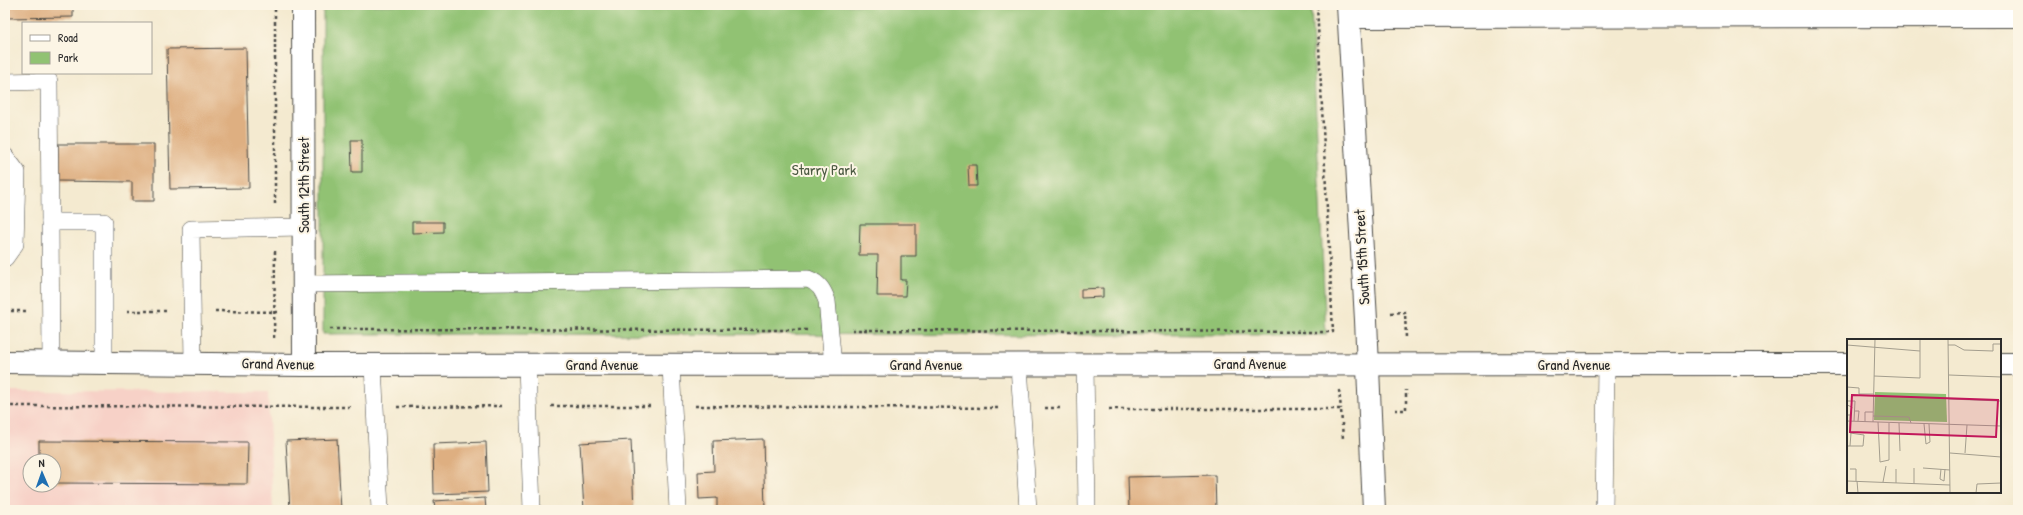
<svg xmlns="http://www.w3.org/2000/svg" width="2023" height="515" font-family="'Patrick Hand',sans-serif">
	<rect width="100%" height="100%" fill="#fcf5e5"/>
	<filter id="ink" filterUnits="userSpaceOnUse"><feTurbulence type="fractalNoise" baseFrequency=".025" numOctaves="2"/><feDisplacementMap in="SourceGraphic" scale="8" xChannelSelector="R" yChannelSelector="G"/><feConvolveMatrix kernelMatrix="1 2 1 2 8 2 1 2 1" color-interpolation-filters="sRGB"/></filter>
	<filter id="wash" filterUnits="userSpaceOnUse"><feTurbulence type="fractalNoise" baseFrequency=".012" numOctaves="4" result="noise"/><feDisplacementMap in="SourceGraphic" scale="16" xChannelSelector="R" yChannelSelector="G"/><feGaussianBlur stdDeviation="0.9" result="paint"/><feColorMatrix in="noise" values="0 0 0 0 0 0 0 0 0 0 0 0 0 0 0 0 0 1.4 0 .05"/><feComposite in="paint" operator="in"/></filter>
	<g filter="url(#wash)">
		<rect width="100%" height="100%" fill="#f4ead0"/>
		<path fill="#f7d1c7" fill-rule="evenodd" d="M 5,391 L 268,392 L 273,510 L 5,510 ZM 30,461 L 54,461 L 54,485 L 30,485 Z"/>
		<path fill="#91c273" stroke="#5e764f" d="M 323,5 L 1311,5 L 1326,335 L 323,334 Z"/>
		<g id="blocks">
			<g fill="#deaf81">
				<path d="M 5,5 L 73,5 L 73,17 L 5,18 Z"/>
				<path d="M 246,48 L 249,188 L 170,189 L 167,49 Z"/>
				<path d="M 351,140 L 362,140 L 362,172 L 352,172 Z"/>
				<path d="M 58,144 L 154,144 L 154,201 L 132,201 L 132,182 L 58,181 Z"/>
				<path d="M 968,165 L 976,165 L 977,186 L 969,186 Z"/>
				<path d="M 412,222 L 443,222 L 443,232 L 412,233 Z"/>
				<path d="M 860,224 L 916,224 L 916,256 L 901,256 L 901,280 L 906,280 L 905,296 L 877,296 L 878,255 L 859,255 Z"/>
				<path d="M 1103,288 L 1103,297 L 1081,298 L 1081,289 Z"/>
				<path d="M 337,439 L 341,510 L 290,510 L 286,441 Z"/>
				<path d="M 763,439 L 765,510 L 717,510 L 717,498 L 699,499 L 698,472 L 714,471 L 713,441 Z"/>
				<path d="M 631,440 L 634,510 L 584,510 L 580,443 Z"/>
				<path d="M 39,441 L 248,442 L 247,484 L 54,483 L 54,461 L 39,461 Z"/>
				<path d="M 486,442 L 488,492 L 434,494 L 433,444 Z"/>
				<path d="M 1215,475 L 1216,510 L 1129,510 L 1128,477 Z"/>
				<path d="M 485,498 L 486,510 L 435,510 L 434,501 Z"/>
			</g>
		</g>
	</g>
	<g filter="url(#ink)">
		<use href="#blocks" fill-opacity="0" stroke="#494844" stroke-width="1"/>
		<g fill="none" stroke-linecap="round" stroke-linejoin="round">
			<g stroke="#494844" stroke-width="18">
				<g id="lane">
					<path d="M 5,82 L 49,81 L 51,362"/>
					<path d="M 5,156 L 17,172 L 15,244 L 5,258"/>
					<path d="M 50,222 L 104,222 L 104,363"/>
					<path d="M 304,284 L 808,279 C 819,283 823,290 827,301 L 833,365"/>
					<path d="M 193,363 L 191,229 L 304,227"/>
					<path d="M 1085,364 L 1087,510"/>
					<path d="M 373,365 L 380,510"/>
					<path d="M 527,365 L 532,510"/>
					<path d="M 671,365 L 678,510"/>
					<path d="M 1019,365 L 1028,510"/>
					<path d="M 1604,510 L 1606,365"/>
				</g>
			</g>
			<g stroke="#494844" stroke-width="24">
				<g id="street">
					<path d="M 303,5 L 304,365"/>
					<path d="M 1348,5 L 1366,320 L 1374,510"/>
					<path d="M 1349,17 L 2018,16"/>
					<path d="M 5,362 L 304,365 L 1848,364"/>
					<path d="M 2000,364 L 2018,364"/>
				</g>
			</g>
			<g stroke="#494844" stroke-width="2.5" stroke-dasharray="3 3" stroke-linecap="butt">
				<path d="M 275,204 L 275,5"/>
				<path d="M 5,311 L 28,311"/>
				<path d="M 127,311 L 168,311"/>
				<path d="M 215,311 L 278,312"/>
				<path d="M 1391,313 L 1405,312 L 1406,338"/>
				<path d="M 330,329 L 807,330"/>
				<path d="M 852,330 L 1333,332 L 1317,5"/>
				<path d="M 274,338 L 275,251"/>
				<path d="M 1339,390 L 1341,409"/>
				<path d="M 5,406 L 352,407"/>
				<path d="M 551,406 L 650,406"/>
				<path d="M 695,406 L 998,408"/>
				<path d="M 397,407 L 504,406"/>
				<path d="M 1045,408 L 1062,408"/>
				<path d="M 1109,409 L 1341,409 L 1343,439"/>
				<path d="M 1395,410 L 1406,410 L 1406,390"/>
			</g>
			<use href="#lane" stroke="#fff" stroke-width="17"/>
			<use href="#street" stroke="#fff" stroke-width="22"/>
		</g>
	</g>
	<g text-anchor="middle" stroke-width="4" stroke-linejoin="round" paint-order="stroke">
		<g font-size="15" fill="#4a5841" stroke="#fcf5e5">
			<text x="824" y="175">Starry Park</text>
		</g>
		<g font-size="15" fill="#2b2b2b" stroke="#fcf5e5">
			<text transform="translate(304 185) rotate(-90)" y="5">South 12th Street</text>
			<text transform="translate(1362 257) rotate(-93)" y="5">South 15th Street</text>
			<text transform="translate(278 364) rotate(1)" y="5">Grand Avenue</text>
			<text x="1250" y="369">Grand Avenue</text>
			<text x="602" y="370">Grand Avenue</text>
			<text x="926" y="370">Grand Avenue</text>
			<text x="1574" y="370">Grand Avenue</text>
		</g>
	</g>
	<g transform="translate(1847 339)">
		<rect width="154" height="154" fill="#f4ead0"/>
		<path d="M 28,53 L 99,55 L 100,83 L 27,81 Z" fill="#91c273"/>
		<path fill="none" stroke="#a49e8e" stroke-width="1" d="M 101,0 L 103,154M 0,6 L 73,12M 101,6 L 108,6 L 117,11 L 146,12 L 146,5 L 154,5M 102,36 L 154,38M 27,37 L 73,39 L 73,0M 0,48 L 12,49 L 12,55 L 26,55M 102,60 L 154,62M 0,62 L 8,62 L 7,82M 0,66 L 5,68 L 3,76M 8,72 L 12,72 L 11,82M 0,76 L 3,76 L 3,94 L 17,96 L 16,107 L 0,107M 26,77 L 62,78 L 64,84M 0,82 L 154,87M 18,83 L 18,73 L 26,73M 26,83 L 28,0M 31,83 L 33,123 L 42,121 L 42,84M 52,84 L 53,112M 77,85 L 79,105 L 83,103 L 82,85M 3,107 L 4,94M 103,114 L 154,118M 118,114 L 120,86M 76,129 L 103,131M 3,130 L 9,130 L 9,142M 94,130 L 93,140 L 97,142 L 98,130M 0,142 L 103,146M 10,142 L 11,154M 36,143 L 39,127M 49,144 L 49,130M 67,145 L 67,129M 129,154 L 130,145 L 154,144"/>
		<path fill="#c2185b" fill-opacity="0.15" stroke="#c2185b" stroke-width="2" d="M 5,56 L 151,61 L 149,98 L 3,93 Z"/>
		<rect width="154" height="154" fill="none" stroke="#2b2b2b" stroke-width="2"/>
	</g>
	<rect width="2023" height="515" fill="none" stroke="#fcf5e5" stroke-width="20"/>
	<rect x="22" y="22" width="130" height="52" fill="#fcf5e5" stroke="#a8a49b"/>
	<rect x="30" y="35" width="20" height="6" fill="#ffffff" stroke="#a8a49b"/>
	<text x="58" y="42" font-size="12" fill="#2b2b2b">Road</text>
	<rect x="30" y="52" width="20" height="12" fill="#91c273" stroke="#a8a49b"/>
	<text x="58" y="62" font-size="12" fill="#2b2b2b">Park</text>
	<g transform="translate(42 473) rotate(358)"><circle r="19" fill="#fcf5e5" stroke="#a8a49b"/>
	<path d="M0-3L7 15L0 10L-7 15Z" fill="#1f6fb2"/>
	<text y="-6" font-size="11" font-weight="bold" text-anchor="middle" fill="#2b2b2b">N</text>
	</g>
</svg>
